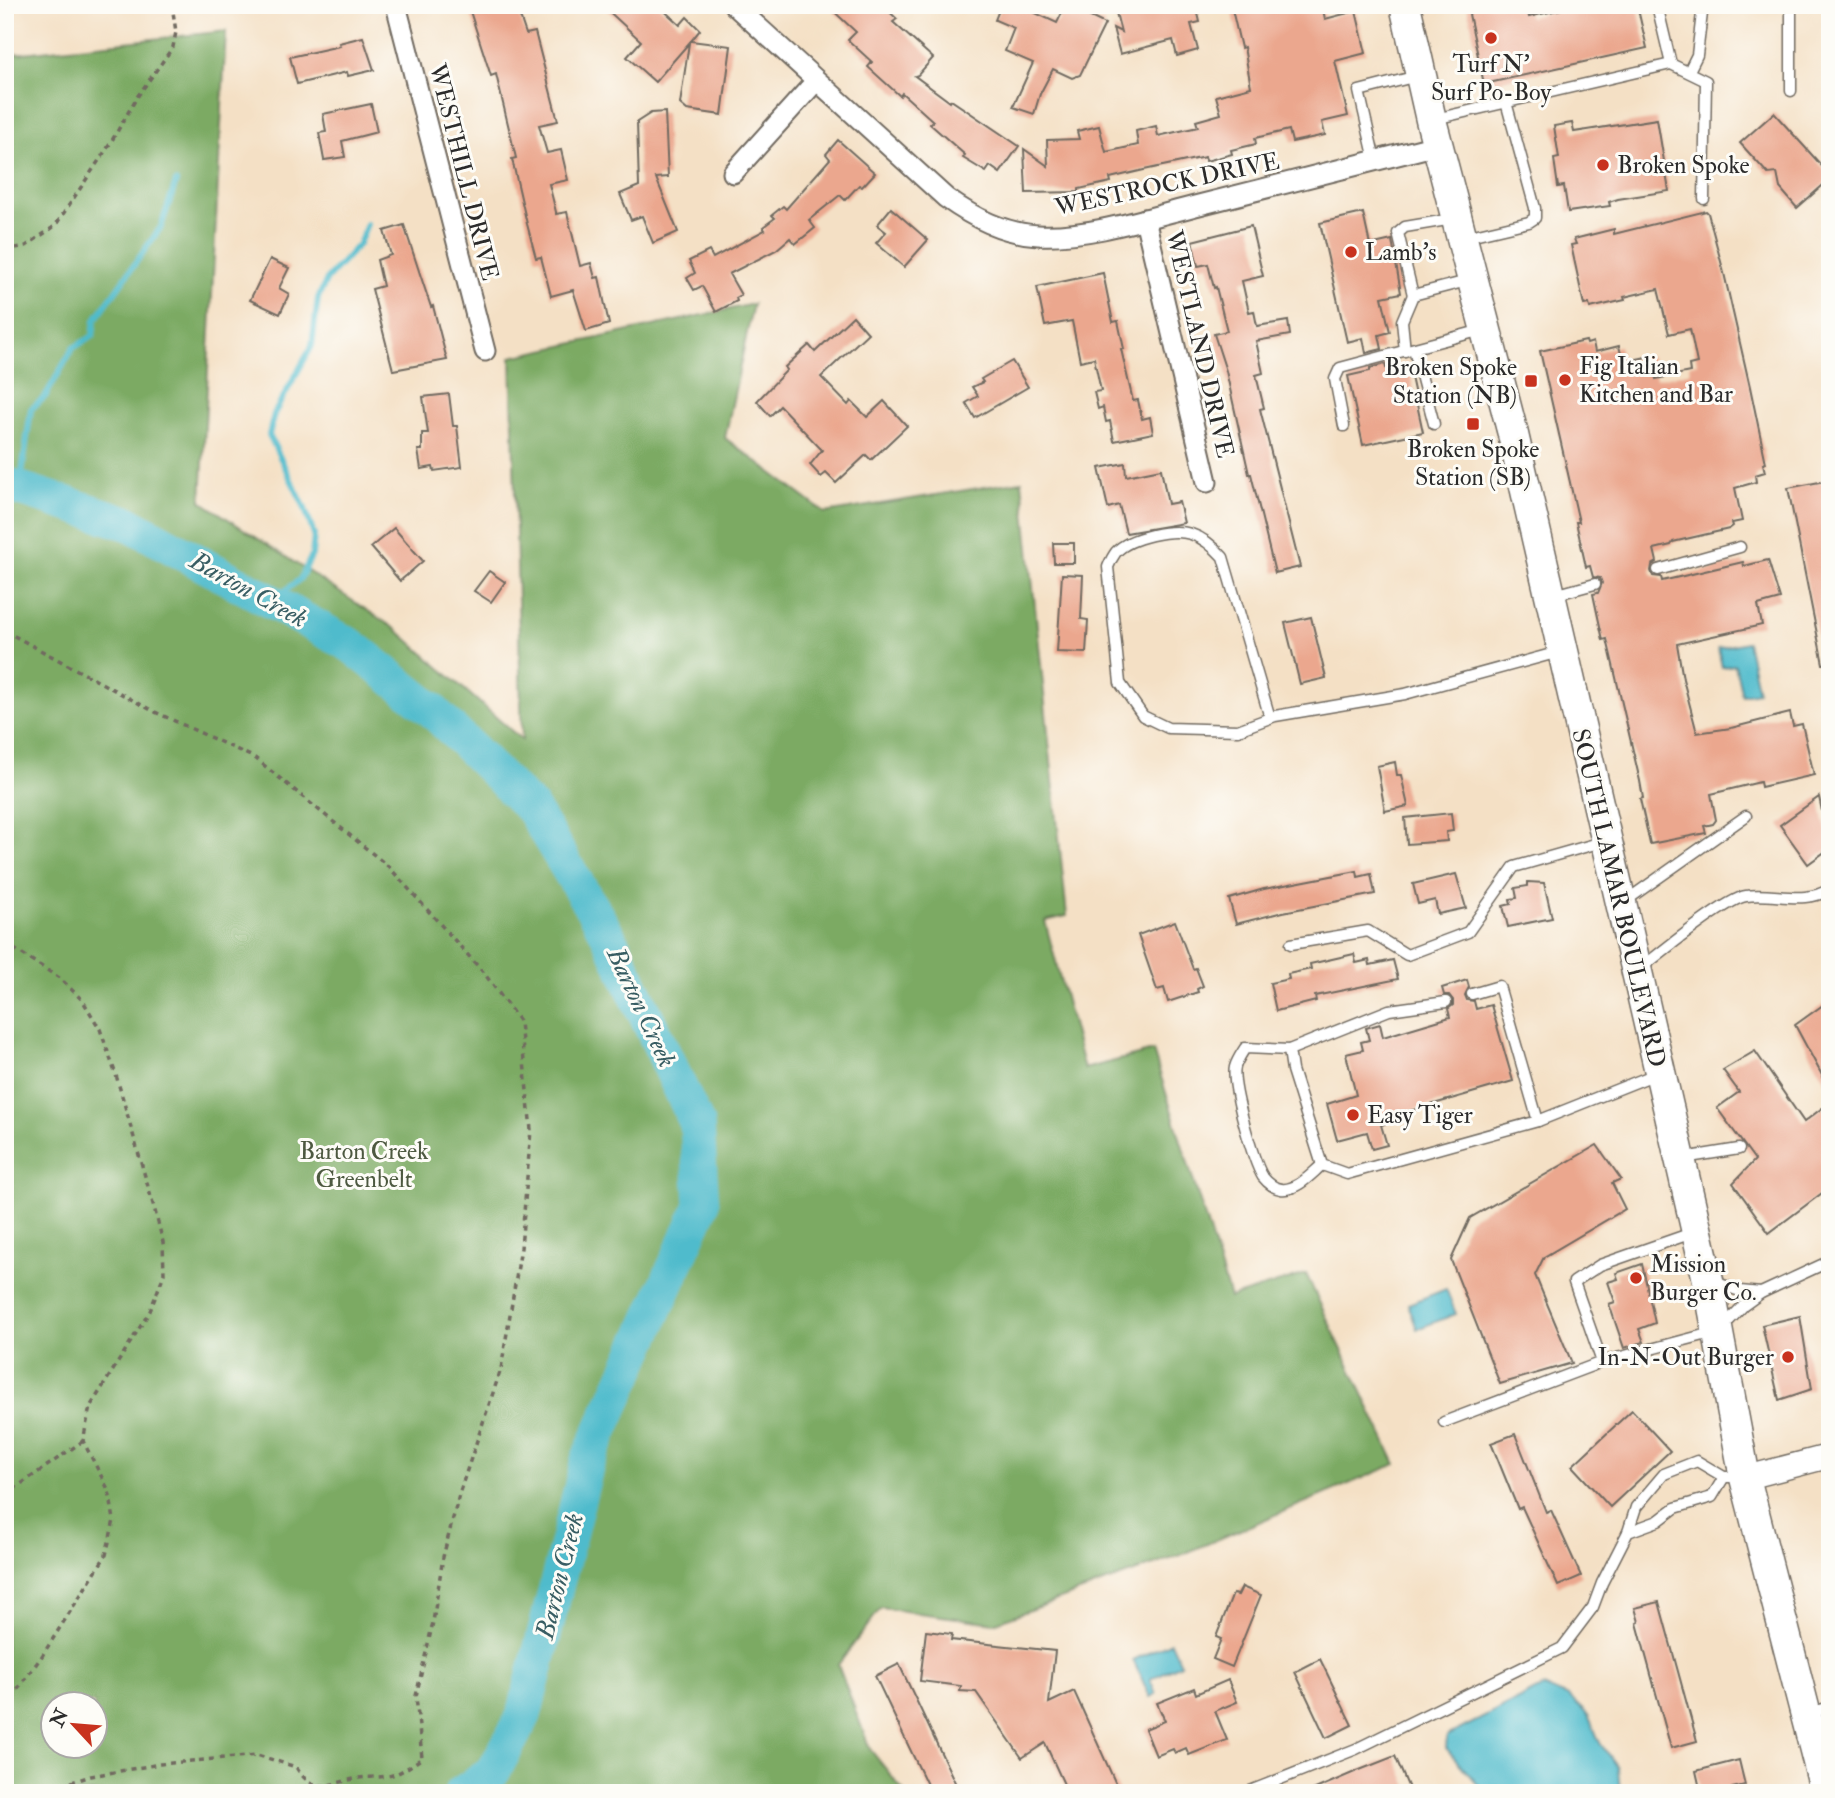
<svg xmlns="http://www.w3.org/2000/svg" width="1835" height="1798" font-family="'IM FELL Double Pica',serif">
	<rect width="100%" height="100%" fill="#fdfcf7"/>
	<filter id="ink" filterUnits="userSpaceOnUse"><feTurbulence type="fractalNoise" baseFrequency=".0143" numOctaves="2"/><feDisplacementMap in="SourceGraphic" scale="14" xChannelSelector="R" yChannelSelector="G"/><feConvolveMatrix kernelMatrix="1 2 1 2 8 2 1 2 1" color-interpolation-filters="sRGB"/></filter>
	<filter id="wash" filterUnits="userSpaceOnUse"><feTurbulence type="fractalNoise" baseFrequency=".00686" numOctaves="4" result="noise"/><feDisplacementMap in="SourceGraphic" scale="28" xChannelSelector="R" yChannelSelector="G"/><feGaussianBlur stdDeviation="1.57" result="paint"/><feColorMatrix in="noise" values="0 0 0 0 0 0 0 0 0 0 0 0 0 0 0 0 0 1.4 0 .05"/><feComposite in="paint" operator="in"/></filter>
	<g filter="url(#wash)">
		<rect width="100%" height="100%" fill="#f4e0c5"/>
		<path fill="#7caa64" stroke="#546a48" stroke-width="2" fill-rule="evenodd" d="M 226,31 L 201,501 L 397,630 L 522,740 L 511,357 L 753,304 L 725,438 L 825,513 L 1022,481 L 1067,916 L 1045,921 L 1084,1069 L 1153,1051 L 1230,1298 L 1306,1274 L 1396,1464 L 1181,1555 L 994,1623 L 881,1608 L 838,1665 L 870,1749 L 905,1793 L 5,1793 L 5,55 ZM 52,1703 L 94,1703 L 94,1745 L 52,1745 Z"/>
		<g fill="#50bbcc" stroke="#3e737c" stroke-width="2">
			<path d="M 1747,642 L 1758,692 L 1742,695 L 1735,665 L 1722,667 L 1718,648 Z"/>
			<path d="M 1446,1289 L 1456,1314 L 1417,1329 L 1408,1304 Z"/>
			<path d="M 1171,1642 L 1181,1664 L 1150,1679 L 1156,1694 L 1150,1697 L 1133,1660 Z"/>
			<path d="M 1543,1687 L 1569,1697 L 1588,1715 L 1600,1743 L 1618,1768 L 1620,1793 L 1487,1793 L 1479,1786 L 1446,1748 L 1447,1736 Z"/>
		</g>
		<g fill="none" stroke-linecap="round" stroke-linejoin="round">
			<g stroke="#50bbcc" stroke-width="6">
				<path d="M 20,488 L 31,409 L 45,397 L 73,348 L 93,336 L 95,320 L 161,227 L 176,182"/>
				<path d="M 271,602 L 300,579 L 312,555 L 314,535 L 304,506 L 269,435 L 274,414 L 312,346 L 318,298 L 327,279 L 359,244 L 367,224"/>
			</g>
			<path stroke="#50bbcc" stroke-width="35" d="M 5,484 L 130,524 L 352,646 L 432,710 L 532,809 L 608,935 L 697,1124 L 702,1205 L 588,1460 L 524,1715 L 493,1772 L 462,1793"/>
		</g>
		<g id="blocks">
			<g fill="#eba78e">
				<path d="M 468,5 L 516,5 L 526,34 L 535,32 L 558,121 L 539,125 L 547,153 L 561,150 L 568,180 L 549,184 L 556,212 L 556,214 L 567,212 L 580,266 L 591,263 L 595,278 L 599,277 L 609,324 L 586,331 L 573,290 L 551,296 L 541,257 L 536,258 L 527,224 L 512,159 L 516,158 L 496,74 L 491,76 Z"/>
				<path d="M 602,5 L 658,5 L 680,25 L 687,17 L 700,30 L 691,41 L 731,46 L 722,115 L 687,110 L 680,104 L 689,43 L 655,82 L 627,57 L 641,41 Z"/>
				<path d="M 827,5 L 882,5 L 897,19 L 893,22 L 933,58 L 918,75 L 915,76 L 950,102 L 951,100 L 1019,146 L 1000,173 L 990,166 L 986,172 L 963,158 L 965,155 L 930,124 L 933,121 L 902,93 L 900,96 L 868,67 L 872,62 L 848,40 L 856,32 Z"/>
				<path d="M 1001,5 L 1018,5 L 1057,23 L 1066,5 L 1105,24 L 1080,75 L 1072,78 L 1053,69 L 1040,94 L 1034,114 L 1013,107 L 1033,63 L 1005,51 L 1014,28 L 995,20 Z"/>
				<path d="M 1114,5 L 1196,5 L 1200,22 L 1191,24 L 1198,50 L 1177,56 L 1173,40 L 1120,54 L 1113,28 L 1121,32 Z"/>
				<path d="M 1231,5 L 1322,5 L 1325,19 L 1356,11 L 1366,53 L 1335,61 L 1348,116 L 1322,122 L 1325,135 L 1292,142 L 1289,130 L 1255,138 L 1256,144 L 1231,150 L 1232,154 L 1206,161 L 1205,157 L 1144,170 L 1110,178 L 1111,182 L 1079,189 L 1079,192 L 1026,193 L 1024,149 L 1048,166 L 1047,140 L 1079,139 L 1077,131 L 1099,126 L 1106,152 L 1138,145 L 1136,131 L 1156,126 L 1158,136 L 1198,127 L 1196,121 L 1221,114 L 1216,96 L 1251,87 L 1244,47 L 1241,48 Z"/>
				<path d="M 1467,5 L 1526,5 L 1529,17 L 1578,5 L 1637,5 L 1647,48 L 1484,84 Z"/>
				<path d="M 363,37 L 374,70 L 348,76 L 347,72 L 297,84 L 290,57 L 340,46 L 339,43 Z"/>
				<path d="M 371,104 L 377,132 L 342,141 L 345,157 L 324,160 L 319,133 L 326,132 L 323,114 Z"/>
				<path d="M 665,112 L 668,177 L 656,178 L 678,232 L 653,243 L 642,216 L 631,220 L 620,194 L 639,186 L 637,122 L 651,113 Z"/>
				<path d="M 1774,113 L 1830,175 L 1830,179 L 1797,208 L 1780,188 L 1777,173 L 1768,174 L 1740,143 Z"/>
				<path d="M 1657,119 L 1669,191 L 1618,199 L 1609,202 L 1610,206 L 1568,212 L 1564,186 L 1558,187 L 1554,159 L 1559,158 L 1554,126 L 1572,123 L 1574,132 Z"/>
				<path d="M 838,140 L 875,173 L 862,187 L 859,185 L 845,200 L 840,195 L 809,220 L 815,228 L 795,244 L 790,238 L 776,250 L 729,274 L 741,295 L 736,298 L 737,301 L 716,312 L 702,286 L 694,290 L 687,278 L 695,273 L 689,261 L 709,251 L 713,258 L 765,230 L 763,227 L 775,218 L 772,215 L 783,206 L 786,209 L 830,159 L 826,154 Z"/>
				<path d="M 891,208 L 928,240 L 904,267 L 876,243 L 886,232 L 877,225 Z"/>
				<path d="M 1706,211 L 1708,213 L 1724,273 L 1750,387 L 1766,463 L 1763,464 L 1765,472 L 1755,475 L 1756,482 L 1735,488 L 1742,521 L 1732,523 L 1733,526 L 1729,529 L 1673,542 L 1671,545 L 1654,549 L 1657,562 L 1652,565 L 1651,571 L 1653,576 L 1661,577 L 1662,581 L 1743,562 L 1744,566 L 1768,560 L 1780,599 L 1758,605 L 1762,625 L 1677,644 L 1683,679 L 1697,733 L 1731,728 L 1790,713 L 1793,726 L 1802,724 L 1814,775 L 1761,787 L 1760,782 L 1711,794 L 1716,820 L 1713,824 L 1704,826 L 1706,833 L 1650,844 L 1640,799 L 1643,798 L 1640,781 L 1614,669 L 1607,639 L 1603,640 L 1593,594 L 1598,593 L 1602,583 L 1600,578 L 1593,577 L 1590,566 L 1586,567 L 1576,522 L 1579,522 L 1540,351 L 1586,341 L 1587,344 L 1593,342 L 1595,352 L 1619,346 L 1623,362 L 1651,356 L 1656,379 L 1690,372 L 1689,365 L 1697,363 L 1690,329 L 1669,334 L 1658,289 L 1624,297 L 1625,300 L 1590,308 L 1589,304 L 1584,305 L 1571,245 L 1576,244 L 1574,239 L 1614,229 L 1614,234 Z"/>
				<path d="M 1363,213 L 1370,245 L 1392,240 L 1401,293 L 1382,297 L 1390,332 L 1379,335 L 1382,349 L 1366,353 L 1363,338 L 1347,342 L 1320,223 Z"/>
				<path d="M 404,225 L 420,274 L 431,307 L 433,306 L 447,360 L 393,370 L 372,289 L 383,286 L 377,260 L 391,255 L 384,231 Z"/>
				<path d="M 1251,226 L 1263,276 L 1242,281 L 1249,312 L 1254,311 L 1257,326 L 1288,321 L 1290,335 L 1256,341 L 1263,373 L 1256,375 L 1264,408 L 1260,409 L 1300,567 L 1275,573 L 1251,474 L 1249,474 L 1226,371 L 1214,334 L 1227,331 L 1216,287 L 1214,288 L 1208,264 L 1198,266 L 1192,241 Z"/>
				<path d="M 270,259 L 289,268 L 279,288 L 289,294 L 280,314 L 250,300 Z"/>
				<path d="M 1103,273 L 1113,322 L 1118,321 L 1124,349 L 1121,349 L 1133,401 L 1138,400 L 1142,419 L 1150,417 L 1153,433 L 1114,441 L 1110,421 L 1106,422 L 1103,407 L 1098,409 L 1094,392 L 1101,391 L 1094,358 L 1080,361 L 1072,321 L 1045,326 L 1037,287 Z"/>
				<path d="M 853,316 L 868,333 L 821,377 L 848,405 L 851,401 L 867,417 L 884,401 L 907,426 L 871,460 L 866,455 L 836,483 L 826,473 L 821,477 L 810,465 L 822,450 L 780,406 L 770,416 L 757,401 L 787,370 L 785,367 L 809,345 L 815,352 Z"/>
				<path d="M 1012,361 L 1028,387 L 975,418 L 966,403 L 978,396 L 972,387 L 983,382 L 981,379 Z"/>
				<path d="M 1408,363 L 1423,432 L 1363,445 L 1348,376 L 1370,371 L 1370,368 L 1385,364 L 1386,368 Z"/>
				<path d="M 449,394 L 453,426 L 457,426 L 462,467 L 434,471 L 433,467 L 421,469 L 418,450 L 422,450 L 422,433 L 428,433 L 423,397 Z"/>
				<path d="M 1125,463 L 1126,476 L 1161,469 L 1168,504 L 1179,502 L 1184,523 L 1126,533 L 1119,505 L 1108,508 L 1099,468 Z"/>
				<path d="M 1830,480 L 1830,664 L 1823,664 L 1788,488 Z"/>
				<path d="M 394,528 L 423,561 L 400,581 L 371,547 Z"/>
				<path d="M 1053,543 L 1074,543 L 1074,563 L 1054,563 Z"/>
				<path d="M 489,571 L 505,582 L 491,602 L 474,591 Z"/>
				<path d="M 1062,574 L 1083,575 L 1081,619 L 1088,620 L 1086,653 L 1057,652 Z"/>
				<path d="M 1311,617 L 1326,678 L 1300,684 L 1285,623 Z"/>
				<path d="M 1395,762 L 1397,775 L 1401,775 L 1408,806 L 1385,811 L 1377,766 Z"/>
				<path d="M 1819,797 L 1830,848 L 1808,864 L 1780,825 Z"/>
				<path d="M 1451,813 L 1453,831 L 1446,832 L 1447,841 L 1407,844 L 1405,818 Z"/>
				<path d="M 1357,871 L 1358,877 L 1371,874 L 1375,894 L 1283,912 L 1236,924 L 1229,899 L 1264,889 Z"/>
				<path d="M 1456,874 L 1466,908 L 1438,914 L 1435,900 L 1418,904 L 1413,884 Z"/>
				<path d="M 1528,882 L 1544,883 L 1552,918 L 1508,927 L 1503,906 L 1511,904 L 1510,899 L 1517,898 L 1515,888 L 1528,886 Z"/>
				<path d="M 1175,921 L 1193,969 L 1196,968 L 1203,986 L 1197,989 L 1198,992 L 1168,1002 L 1164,988 L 1157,990 L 1138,935 Z"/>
				<path d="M 1354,954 L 1356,963 L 1369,960 L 1370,965 L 1393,960 L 1398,979 L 1315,996 L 1316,1001 L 1276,1011 L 1270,983 L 1289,979 L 1288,974 L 1311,969 L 1310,964 Z"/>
				<path d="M 1467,980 L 1469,987 L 1465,995 L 1467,1000 L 1474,1001 L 1476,1009 L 1491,1005 L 1513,1081 L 1403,1113 L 1405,1118 L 1381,1125 L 1387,1145 L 1372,1149 L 1367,1132 L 1337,1140 L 1327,1104 L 1356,1095 L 1346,1054 L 1363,1050 L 1361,1042 L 1369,1040 L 1366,1028 L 1380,1024 L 1383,1037 L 1450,1017 L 1448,1009 L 1453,1005 L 1453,1000 L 1449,995 L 1444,995 L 1442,988 Z"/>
				<path d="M 1830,1000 L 1830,1090 L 1795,1025 Z"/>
				<path d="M 1755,1051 L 1804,1122 L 1830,1102 L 1830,1187 L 1769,1233 L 1733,1183 L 1755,1160 L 1717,1108 L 1739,1092 L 1723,1070 Z"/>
				<path d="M 1597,1145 L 1621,1179 L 1612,1183 L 1625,1209 L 1544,1257 L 1535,1275 L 1572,1363 L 1500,1384 L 1451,1260 L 1470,1218 Z"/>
				<path d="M 1642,1264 L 1655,1323 L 1639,1329 L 1644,1342 L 1624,1348 L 1609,1304 L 1615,1302 L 1608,1282 L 1618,1279 L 1616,1273 Z"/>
				<path d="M 1800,1316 L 1812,1389 L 1779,1400 L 1762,1325 Z"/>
				<path d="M 1632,1410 L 1670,1451 L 1610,1507 L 1572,1466 Z"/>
				<path d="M 1515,1434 L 1546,1512 L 1551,1510 L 1581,1576 L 1558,1586 L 1522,1507 L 1518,1509 L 1491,1443 Z"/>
				<path d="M 1242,1587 L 1261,1595 L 1232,1667 L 1213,1659 L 1221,1639 L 1216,1637 L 1233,1594 L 1238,1595 Z"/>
				<path d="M 1659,1602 L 1697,1741 L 1671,1748 L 1637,1623 L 1639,1622 L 1635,1608 Z"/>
				<path d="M 926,1631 L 952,1634 L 951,1640 L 1055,1651 L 1049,1703 L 1074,1691 L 1120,1793 L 1068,1793 L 1045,1743 L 1022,1758 L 976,1692 L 960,1691 L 961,1686 L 920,1681 Z"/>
				<path d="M 1320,1659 L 1352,1725 L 1326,1738 L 1295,1672 Z"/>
				<path d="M 899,1664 L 918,1704 L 960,1793 L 931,1793 L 875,1676 Z"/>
				<path d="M 1228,1680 L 1237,1702 L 1215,1711 L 1227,1740 L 1189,1755 L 1186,1748 L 1175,1753 L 1173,1749 L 1156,1756 L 1145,1729 L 1165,1721 L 1157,1703 L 1194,1688 L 1196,1694 Z"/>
				<path d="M 1395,1756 L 1411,1793 L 1306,1793 L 1357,1771 Z"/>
				<path d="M 1739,1760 L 1745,1785 L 1732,1788 L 1733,1793 L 1701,1793 L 1696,1771 Z"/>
			</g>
		</g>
	</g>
	<g filter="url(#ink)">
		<use href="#blocks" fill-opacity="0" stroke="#716a61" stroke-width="2"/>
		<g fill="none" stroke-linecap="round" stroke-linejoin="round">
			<g stroke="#716a61" stroke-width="13">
				<g id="service">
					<path d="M 1657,5 L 1671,64"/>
					<path d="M 1689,71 L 1697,55 L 1703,5"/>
					<path d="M 1791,91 L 1791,5"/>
					<path d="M 1435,119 L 1671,64 L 1706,81 L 1704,199"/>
					<path d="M 1375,160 L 1359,91 L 1417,76"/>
					<path d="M 1465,237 L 1529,222 L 1535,218 L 1535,208 L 1506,102"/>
					<path d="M 1413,295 L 1398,233 L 1405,227 L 1453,219"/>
					<path d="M 1414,349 L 1434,424"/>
					<path d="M 1405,351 L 1402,321 L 1413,295 L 1471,280"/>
					<path d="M 1344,426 L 1335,379 L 1340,368 L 1482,330"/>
					<path d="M 1658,570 L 1740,547"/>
					<path d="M 1554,595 L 1595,584"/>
					<path d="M 1270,718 L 1223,557 C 1214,547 1204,538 1191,534 C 1172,528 1130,537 1116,552 C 1113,556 1110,562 1108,567 L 1120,683 L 1143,716 L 1168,728 L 1238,730 L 1275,716 L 1405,694 L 1559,652"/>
					<path d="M 1624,902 L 1746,816"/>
					<path d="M 1291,944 L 1368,931 L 1407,955 L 1468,932 L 1514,867 L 1602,842"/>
					<path d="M 1640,969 C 1659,954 1726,899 1746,896 C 1773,892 1806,905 1830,889"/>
					<path d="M 1472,994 L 1499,986 L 1538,1121"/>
					<path d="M 1446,1002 L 1389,1010 L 1289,1050 L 1292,1070 L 1322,1165 L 1347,1174 L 1538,1121 L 1656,1074"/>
					<path d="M 1289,1050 L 1245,1048 C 1242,1053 1237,1060 1235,1067 C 1231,1084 1253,1161 1263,1177 C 1267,1182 1274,1188 1281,1189 C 1297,1191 1311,1174 1322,1165"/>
					<path d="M 1683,1158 L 1739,1149"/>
					<path d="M 1714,1282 L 1740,1291 L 1761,1293"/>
					<path d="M 1602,1362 L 1574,1282 L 1600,1265 L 1692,1233"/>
					<path d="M 1444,1422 L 1602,1362 L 1719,1331 L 1743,1306 L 1761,1293 L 1830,1261"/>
					<path d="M 1628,1532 L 1658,1521 L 1675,1508 L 1712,1497 L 1724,1477"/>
					<path d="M 1810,1713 L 1830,1707"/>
					<path d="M 1245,1793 L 1356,1749 L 1562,1648 L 1593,1607 L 1602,1583 L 1628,1532 L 1636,1507 L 1664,1474 L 1697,1461 L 1724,1477 L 1742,1477"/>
				</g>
			</g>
			<g stroke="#716a61" stroke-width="23">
				<g id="minor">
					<path d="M 396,5 L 485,351"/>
					<path d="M 734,5 L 946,198 C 974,218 1003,233 1038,235 C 1086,238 1148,218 1195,206 C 1276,185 1357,165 1437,145"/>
					<path d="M 733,173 L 816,81"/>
					<path d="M 1145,219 L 1207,482"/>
				</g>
			</g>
			<g stroke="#716a61" stroke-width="26">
				<path id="tertiary" d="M 1745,1478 L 1830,1456"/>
			</g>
			<g stroke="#716a61" stroke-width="33">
				<path id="primary" d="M 1405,5 L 1431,120 L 1512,430 L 1708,1280 L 1745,1478 L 1826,1793"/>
			</g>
			<g stroke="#716a61" stroke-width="3.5" stroke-dasharray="5 5" stroke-linecap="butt">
				<path d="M 5,250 L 26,246 L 55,226 L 110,144 L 137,97 L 173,47 L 176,32 L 172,5"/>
				<path d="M 5,631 L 153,711 L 255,758 L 389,867 L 484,973 L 520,1022 L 531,1130 L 521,1248 L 501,1369 L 460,1491 L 443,1557 L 433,1622 L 416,1696 L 422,1758 C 412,1765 400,1774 388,1776 C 377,1778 365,1776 354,1779 C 329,1784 313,1795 296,1767 L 257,1755 L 160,1764 L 91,1776 L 37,1793"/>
				<path d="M 5,943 L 61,979 L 83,1001 L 100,1029 L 116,1075 L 155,1211 L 163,1242 L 164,1274 L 150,1311 L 90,1407 L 83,1441 L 109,1491 L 114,1520 L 106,1555 L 42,1656 L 5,1707"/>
				<path d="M 5,1495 L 83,1441"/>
			</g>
			<use href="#service" stroke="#fff" stroke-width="10"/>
			<use href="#minor" stroke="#fff" stroke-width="19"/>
			<use href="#tertiary" stroke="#fff" stroke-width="23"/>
			<use href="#primary" stroke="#fff" stroke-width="30"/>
		</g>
	</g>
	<g fill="#c8321e" stroke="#fdfcf7" stroke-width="2.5">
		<circle cx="1491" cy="38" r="7"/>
		<circle cx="1603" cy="165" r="7"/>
		<circle cx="1351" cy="252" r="7"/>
		<circle cx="1565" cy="380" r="7"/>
		<rect x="1524" y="374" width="14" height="14" rx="3.5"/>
		<rect x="1466" y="417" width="14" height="14" rx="3.5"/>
		<circle cx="1353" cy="1115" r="7"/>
		<circle cx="1636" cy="1278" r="7"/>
		<circle cx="1788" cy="1357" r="7"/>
	</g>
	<g text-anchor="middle" stroke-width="6" stroke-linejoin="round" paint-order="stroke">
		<g font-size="24" fill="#2b2b2b" stroke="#fdfcf7" text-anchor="start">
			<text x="1491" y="72" text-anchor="middle">Turf N'<tspan x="1491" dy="28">Surf Po-Boy</tspan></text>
			<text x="1617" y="173">Broken Spoke</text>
			<text x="1365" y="260">Lamb's</text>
			<text x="1579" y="374">Fig Italian<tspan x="1579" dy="28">Kitchen and Bar</tspan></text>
			<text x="1517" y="375" text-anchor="end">Broken Spoke<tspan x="1517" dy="28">Station (NB)</tspan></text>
			<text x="1473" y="457" text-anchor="middle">Broken Spoke<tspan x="1473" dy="28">Station (SB)</tspan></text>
			<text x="1367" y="1123">Easy Tiger</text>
			<text x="1650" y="1272">Mission<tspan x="1650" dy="28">Burger Co.</tspan></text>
			<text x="1774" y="1365" text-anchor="end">In-N-Out Burger</text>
		</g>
		<g font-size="24" fill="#2b2b2b" stroke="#fdfcf7">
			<text transform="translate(464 172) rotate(76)" y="8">WESTHILL DRIVE</text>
			<text transform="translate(1167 184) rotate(-12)" y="8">WESTROCK DRIVE</text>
			<text transform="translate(1200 344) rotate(77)" y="8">WESTLAND DRIVE</text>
			<text transform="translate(1619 898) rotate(77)" y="8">SOUTH LAMAR BOULEVARD</text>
		</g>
		<g font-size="24" fill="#4d5940" stroke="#fdfcf7">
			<text x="364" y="1159">Barton Creek<tspan x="364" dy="28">Greenbelt</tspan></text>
		</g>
		<g font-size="26" font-style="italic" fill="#385d63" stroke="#fdfcf7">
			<text transform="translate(249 589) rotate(29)" y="9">Barton Creek</text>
			<text transform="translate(642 1007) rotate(65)" y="9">Barton Creek</text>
			<text transform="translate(559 1576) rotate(-76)" y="9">Barton Creek</text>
		</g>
	</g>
	<rect width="1835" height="1798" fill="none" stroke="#fdfcf7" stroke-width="28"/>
	<g transform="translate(74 1725) rotate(296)"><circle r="33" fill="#fdfcf7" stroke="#a9a8a5" stroke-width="2"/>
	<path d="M0-5L12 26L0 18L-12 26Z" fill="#c8321e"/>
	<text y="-10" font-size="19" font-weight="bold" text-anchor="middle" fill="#2b2b2b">N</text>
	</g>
</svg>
